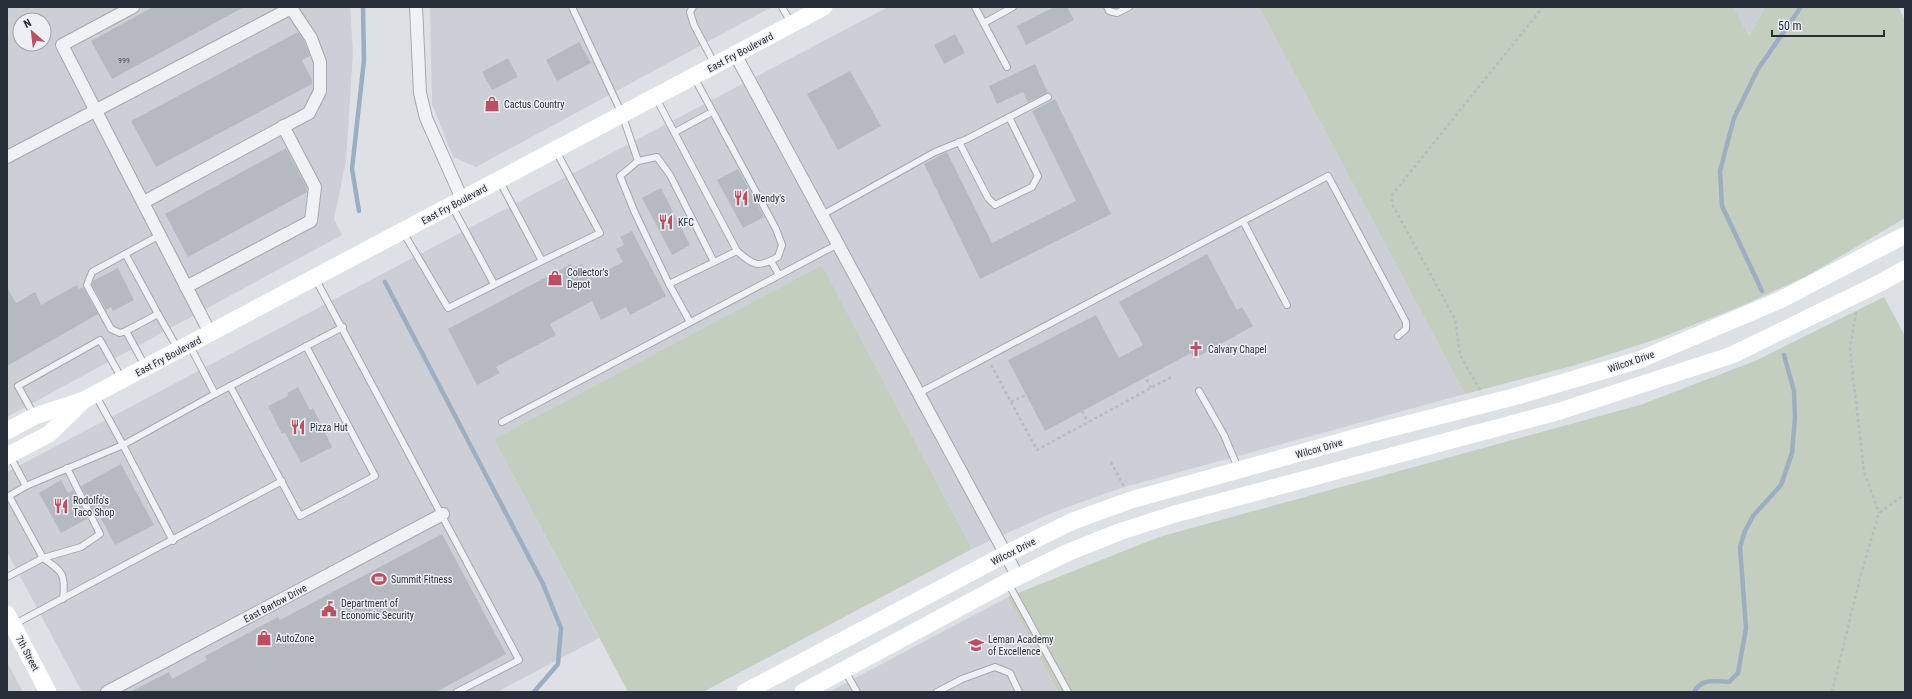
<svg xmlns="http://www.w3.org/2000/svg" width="1912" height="699" font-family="'Roboto Condensed',sans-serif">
	<rect width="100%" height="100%" fill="#dde1e5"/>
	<g fill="#ccd0d6" fill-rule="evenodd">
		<path d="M 7,7 L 350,7 L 353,52 L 346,161 L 334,219 L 342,235 L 7,417 ZM 20,20 L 44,20 L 44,44 L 20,44 Z"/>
		<path d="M 430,7 L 772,7 L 476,167 L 453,157 L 432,104 Z"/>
		<path d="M 888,7 L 1259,7 L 1465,394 L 1121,488 L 1054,512 L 972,549 L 822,265 L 494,439 L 599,638 L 497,692 L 82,692 L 7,552 L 7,472 Z"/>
		<path d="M 1734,7 L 1765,7 L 1749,36 Z"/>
		<path d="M 1008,597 L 1058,692 L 829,692 Z"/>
		<path d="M 7,662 L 23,692 L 7,692 Z"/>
	</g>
	<g fill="#c4cebf">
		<path d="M 1259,7 L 1734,7 L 1749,36 L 1765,7 L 1898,7 L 1905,20 L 1905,218 L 1807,276 L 1739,307 L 1660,338 L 1576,365 L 1465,394 Z"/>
		<path d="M 822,265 L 972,549 L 703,692 L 628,692 L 494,439 Z"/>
		<path d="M 1884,297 L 1905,336 L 1905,692 L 1058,692 L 1008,597 L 1159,537 L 1640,405 L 1755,361 Z"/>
	</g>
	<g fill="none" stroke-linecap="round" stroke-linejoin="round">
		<g stroke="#9cafc2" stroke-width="4.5">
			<path d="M 359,211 L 352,169 L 364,60 L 363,7"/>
			<path d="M 385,282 L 543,584 L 561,628 L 558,664 L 534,692"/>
			<path d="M 1762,291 L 1722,206 L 1720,171 L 1734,118 L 1758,69 L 1801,7"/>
			<path d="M 1694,692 C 1702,678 1714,681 1729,682 L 1738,673 L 1746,628 L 1740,547 L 1745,531 L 1753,516 L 1781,485 L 1792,453 L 1795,418 L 1794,391 L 1784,355"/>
		</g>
	</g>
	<g fill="#b5bac1">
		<path d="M 153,7 L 244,7 L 112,79 L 91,41 Z"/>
		<path d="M 1054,7 L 1067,7 L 1074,20 L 1026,45 L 1017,26 Z"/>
		<path d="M 298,32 L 304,41 L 310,56 L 302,60 L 312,80 L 312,84 L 156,167 L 131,121 Z"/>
		<path d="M 955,34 L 965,53 L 944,64 L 934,45 Z"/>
		<path d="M 579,42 L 591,63 L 557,81 L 546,60 Z"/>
		<path d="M 508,58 L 518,77 L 492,90 L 482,72 Z"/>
		<path d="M 1035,64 L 1048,93 L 1028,102 L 1023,92 L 997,104 L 989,86 Z"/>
		<path d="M 850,71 L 881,126 L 838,150 L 807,94 Z"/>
		<path d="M 1055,99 L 1111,214 L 980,279 L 924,164 L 947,152 L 992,243 L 1076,201 L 1032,111 Z"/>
		<path d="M 286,148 L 307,188 L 307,192 L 188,257 L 165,214 Z"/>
		<path d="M 738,169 L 764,217 L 743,228 L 717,180 Z"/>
		<path d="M 661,188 L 690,245 L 672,255 L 642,198 Z"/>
		<path d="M 632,231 L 666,296 L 630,315 L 626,307 L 601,320 L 592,301 L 550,324 L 556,335 L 496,367 L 500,373 L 477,385 L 448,329 L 571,264 L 573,268 L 582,264 L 585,270 L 589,268 L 594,277 L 623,262 L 616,249 L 624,245 L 620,237 Z"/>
		<path d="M 1207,254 L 1237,310 L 1242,307 L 1253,326 L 1194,359 L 1191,353 L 1045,431 L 1008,360 L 1096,315 L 1119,358 L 1143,345 L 1119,302 Z"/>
		<path d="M 118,268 L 134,300 L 113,311 L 111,307 L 106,310 L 92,285 L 93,281 Z"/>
		<path d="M 77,285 L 79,289 L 83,287 L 98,314 L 7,366 L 7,288 L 16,303 L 35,292 L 41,305 Z"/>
		<path d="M 298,387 L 310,410 L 313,408 L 332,447 L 301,463 L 285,433 L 282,434 L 268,406 L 288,396 L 287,393 Z"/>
		<path d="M 121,464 L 154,525 L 115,545 L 98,513 L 95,515 L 81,486 Z"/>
		<path d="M 61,480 L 68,493 L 73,490 L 87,519 L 61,533 L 39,493 Z"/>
		<path d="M 442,534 L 506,654 L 436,692 L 130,692 L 169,672 L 172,679 L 207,660 L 205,656 L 278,617 L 280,620 Z"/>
	</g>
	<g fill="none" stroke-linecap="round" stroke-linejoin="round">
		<g stroke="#a3a8ae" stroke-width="8">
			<g id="lane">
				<path d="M 572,7 L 622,114 L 638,161"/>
				<path d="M 693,7 L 690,12 L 694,25 L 714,63"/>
				<path d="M 782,7 L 791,23"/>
				<path d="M 975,7 L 1007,67"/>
				<path d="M 1107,7 L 1109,11 L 1117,13 L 1129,7"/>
				<path d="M 984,23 L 1013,7"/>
				<path d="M 656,98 L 737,251 C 754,266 758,268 778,257 L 782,245 L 776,229 L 694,77"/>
				<path d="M 675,132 L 712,112"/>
				<path d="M 959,142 L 988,198 L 995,205 L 1032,187 L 1038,176 L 1009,117"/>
				<path d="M 452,206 L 494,284"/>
				<path d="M 822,215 L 935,152 L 967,139 L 1048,97"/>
				<path d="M 1243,221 L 1287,305"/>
				<path d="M 403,232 L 448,308 L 542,261 L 499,180"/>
				<path d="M 126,255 L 158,314 L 126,331 L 145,366"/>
				<path d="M 542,261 L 600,233 L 556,151"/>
				<path d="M 771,261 L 779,275"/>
				<path d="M 714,262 L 670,175 L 657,157 L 638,161 L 620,176 L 635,213 L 669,284 L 737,251"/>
				<path d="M 315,278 L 519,660 L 457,692"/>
				<path d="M 669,284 L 690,322"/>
				<path d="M 158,314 L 178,349"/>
				<path d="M 126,331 L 120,333 L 111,329 L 87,285 L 92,272 L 160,235"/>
				<path d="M 230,386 L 300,516 L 375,476 L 306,346"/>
				<path d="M 1199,391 L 1224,435 L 1238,468"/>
				<path d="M 919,393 L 1328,176 L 1406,322 L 1406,329 L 1398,336"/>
				<path d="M 215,394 L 343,327"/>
				<path d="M 34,415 L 18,386 L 100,340 L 122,379"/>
				<path d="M 502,422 L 838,244"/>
				<path d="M 26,486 L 123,445 L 95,394"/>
				<path d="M 173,541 L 123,445 L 215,394 L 190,346"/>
				<path d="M 43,558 L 81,547 L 100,534 L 67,468"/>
				<path d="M 43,558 C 63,572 66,574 63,599"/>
				<path d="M 7,577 L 43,558 L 9,496 L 26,486 L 10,456"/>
				<path d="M 1008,583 L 1068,692"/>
				<path d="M 13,625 L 282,481"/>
				<path d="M 845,671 L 857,692"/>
				<path d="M 937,692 L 962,679 L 995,667 L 1010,673 L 1019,692"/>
			</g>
		</g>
		<g stroke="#a3a8ae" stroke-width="14">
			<g id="street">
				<path d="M 133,7 L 62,45 L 210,333"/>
				<path d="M 416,7 L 420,93 L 426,118 L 462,199"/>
				<path d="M 735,54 L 1018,577"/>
				<path d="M 7,157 L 293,7"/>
				<path d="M 144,202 L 309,113 L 320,91 L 320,62 L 311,38 L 291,8"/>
				<path d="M 186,287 L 311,221 L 315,187 L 283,126"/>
				<path d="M 107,692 L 443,514"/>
			</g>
		</g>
		<g stroke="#b8bbc0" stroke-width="2.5" stroke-dasharray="3 3" stroke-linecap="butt">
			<path d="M 1856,312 L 1850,350 L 1864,472 L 1879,513"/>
			<path d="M 1133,353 L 1151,388"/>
			<path d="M 991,365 L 1037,450 L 1173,376"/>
			<path d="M 1480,390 L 1460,355 L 1455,319 L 1392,204 L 1392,195 L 1543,7"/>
			<path d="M 1011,402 L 1026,395"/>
			<path d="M 1082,411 L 1088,422"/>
			<path d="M 1111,462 L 1124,487"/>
			<path d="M 1832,692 L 1861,574 L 1879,513 L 1905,494"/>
		</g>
		<use href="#lane" stroke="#eff1f4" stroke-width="6"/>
		<use href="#street" stroke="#eff1f4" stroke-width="12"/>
		<g stroke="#fff" stroke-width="17">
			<path d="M 7,431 L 35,416 L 84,400 L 824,7"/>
			<path d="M 7,456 L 49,434 L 81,403"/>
			<path d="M 7,614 L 48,692"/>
			<path d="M 745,692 L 1006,554 L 1073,521 L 1131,500 L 1368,434 L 1517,396 L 1639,360 L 1780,300 L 1905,235"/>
			<path d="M 803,692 L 1007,582 L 1069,552 L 1119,532 L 1175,514 L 1560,411 L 1732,355 L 1880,283 L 1905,269"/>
		</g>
	</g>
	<defs>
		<g id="shop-bare" transform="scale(1.2)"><path d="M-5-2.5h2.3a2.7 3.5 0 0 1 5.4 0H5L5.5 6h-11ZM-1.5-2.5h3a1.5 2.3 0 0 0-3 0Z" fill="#be4f63" stroke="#eceff3" stroke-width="2.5" paint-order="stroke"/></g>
		<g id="restaurant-bare" transform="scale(1.2)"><path d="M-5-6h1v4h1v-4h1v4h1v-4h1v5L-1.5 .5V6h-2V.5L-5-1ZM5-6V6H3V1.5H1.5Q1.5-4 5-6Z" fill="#be4f63" stroke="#eceff3" stroke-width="2.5" paint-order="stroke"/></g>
		<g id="church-bare" transform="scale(1.2)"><path d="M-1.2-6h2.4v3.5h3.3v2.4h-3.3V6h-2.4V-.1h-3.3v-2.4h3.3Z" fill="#be4f63" stroke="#eceff3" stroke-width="2.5" paint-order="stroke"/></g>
		<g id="stadium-bare" transform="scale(1.2)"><path d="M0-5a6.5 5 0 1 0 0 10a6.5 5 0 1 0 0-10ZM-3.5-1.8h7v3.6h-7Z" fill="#be4f63" stroke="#eceff3" stroke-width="2.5" paint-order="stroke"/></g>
		<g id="civic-bare" transform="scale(1.2)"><path d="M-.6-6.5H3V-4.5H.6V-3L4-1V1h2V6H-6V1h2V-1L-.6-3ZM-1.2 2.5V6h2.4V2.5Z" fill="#be4f63" stroke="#eceff3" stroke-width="2.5" paint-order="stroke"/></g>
		<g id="school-bare" transform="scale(1.2)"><path d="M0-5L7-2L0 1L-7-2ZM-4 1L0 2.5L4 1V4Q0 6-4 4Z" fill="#be4f63" stroke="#eceff3" stroke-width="2.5" paint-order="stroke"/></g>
	</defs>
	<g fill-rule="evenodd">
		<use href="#shop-bare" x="492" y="104"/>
		<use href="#restaurant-bare" x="741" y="198"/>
		<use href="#restaurant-bare" x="666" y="222"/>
		<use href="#shop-bare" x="555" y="278"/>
		<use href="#church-bare" x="1196" y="349"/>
		<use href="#restaurant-bare" x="298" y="427"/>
		<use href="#restaurant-bare" x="61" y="506"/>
		<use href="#stadium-bare" x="379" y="579"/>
		<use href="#civic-bare" x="329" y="609"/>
		<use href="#shop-bare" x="264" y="638"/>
		<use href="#school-bare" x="976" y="645"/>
	</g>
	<g text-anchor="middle" stroke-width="3" stroke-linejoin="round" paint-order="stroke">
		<g font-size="8" fill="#4c525c">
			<text x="124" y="63">999</text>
		</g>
		<g font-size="10" fill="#292f3a" stroke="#eceff3">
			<text transform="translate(740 52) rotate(-28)" y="4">East Fry Boulevard</text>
			<text transform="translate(454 204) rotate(-28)" y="4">East Fry Boulevard</text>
			<text transform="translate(168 356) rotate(-28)" y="4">East Fry Boulevard</text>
			<text transform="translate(1631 361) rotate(-19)" y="4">Wilcox Drive</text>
			<text transform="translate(1319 448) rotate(-16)" y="4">Wilcox Drive</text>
			<text transform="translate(1013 551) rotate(-27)" y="4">Wilcox Drive</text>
			<text transform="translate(275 603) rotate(-28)" y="4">East Bartow Drive</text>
			<text transform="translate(28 653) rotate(62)" y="4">7th Street</text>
		</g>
		<g font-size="10" fill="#292f3a" stroke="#eceff3" text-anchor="start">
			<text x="504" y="108">Cactus Country</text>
			<text x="753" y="202">Wendy's</text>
			<text x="678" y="226">KFC</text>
			<text x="567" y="276">Collector's<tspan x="567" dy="12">Depot</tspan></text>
			<text x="1208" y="353">Calvary Chapel</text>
			<text x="310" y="431">Pizza Hut</text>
			<text x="73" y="504">Rodolfo's<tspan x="73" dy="12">Taco Shop</tspan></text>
			<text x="391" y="583">Summit Fitness</text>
			<text x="341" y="607">Department of<tspan x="341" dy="12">Economic Security</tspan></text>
			<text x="276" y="642">AutoZone</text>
			<text x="988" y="643">Leman Academy<tspan x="988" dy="12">of Excellence</tspan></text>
		</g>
	</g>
	<rect width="1912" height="699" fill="none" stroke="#292f3a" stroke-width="16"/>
	<g transform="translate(32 32) rotate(332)"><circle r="19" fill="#eceff3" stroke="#9ea2a9"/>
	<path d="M0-3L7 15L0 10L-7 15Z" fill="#be4f63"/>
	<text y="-6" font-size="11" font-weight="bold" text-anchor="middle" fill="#292f3a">N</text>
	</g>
	<path d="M1772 30v6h112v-6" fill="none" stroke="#292f3a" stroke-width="2"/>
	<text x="1778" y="30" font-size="12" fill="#292f3a" stroke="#eceff3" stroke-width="3" paint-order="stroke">50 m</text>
</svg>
